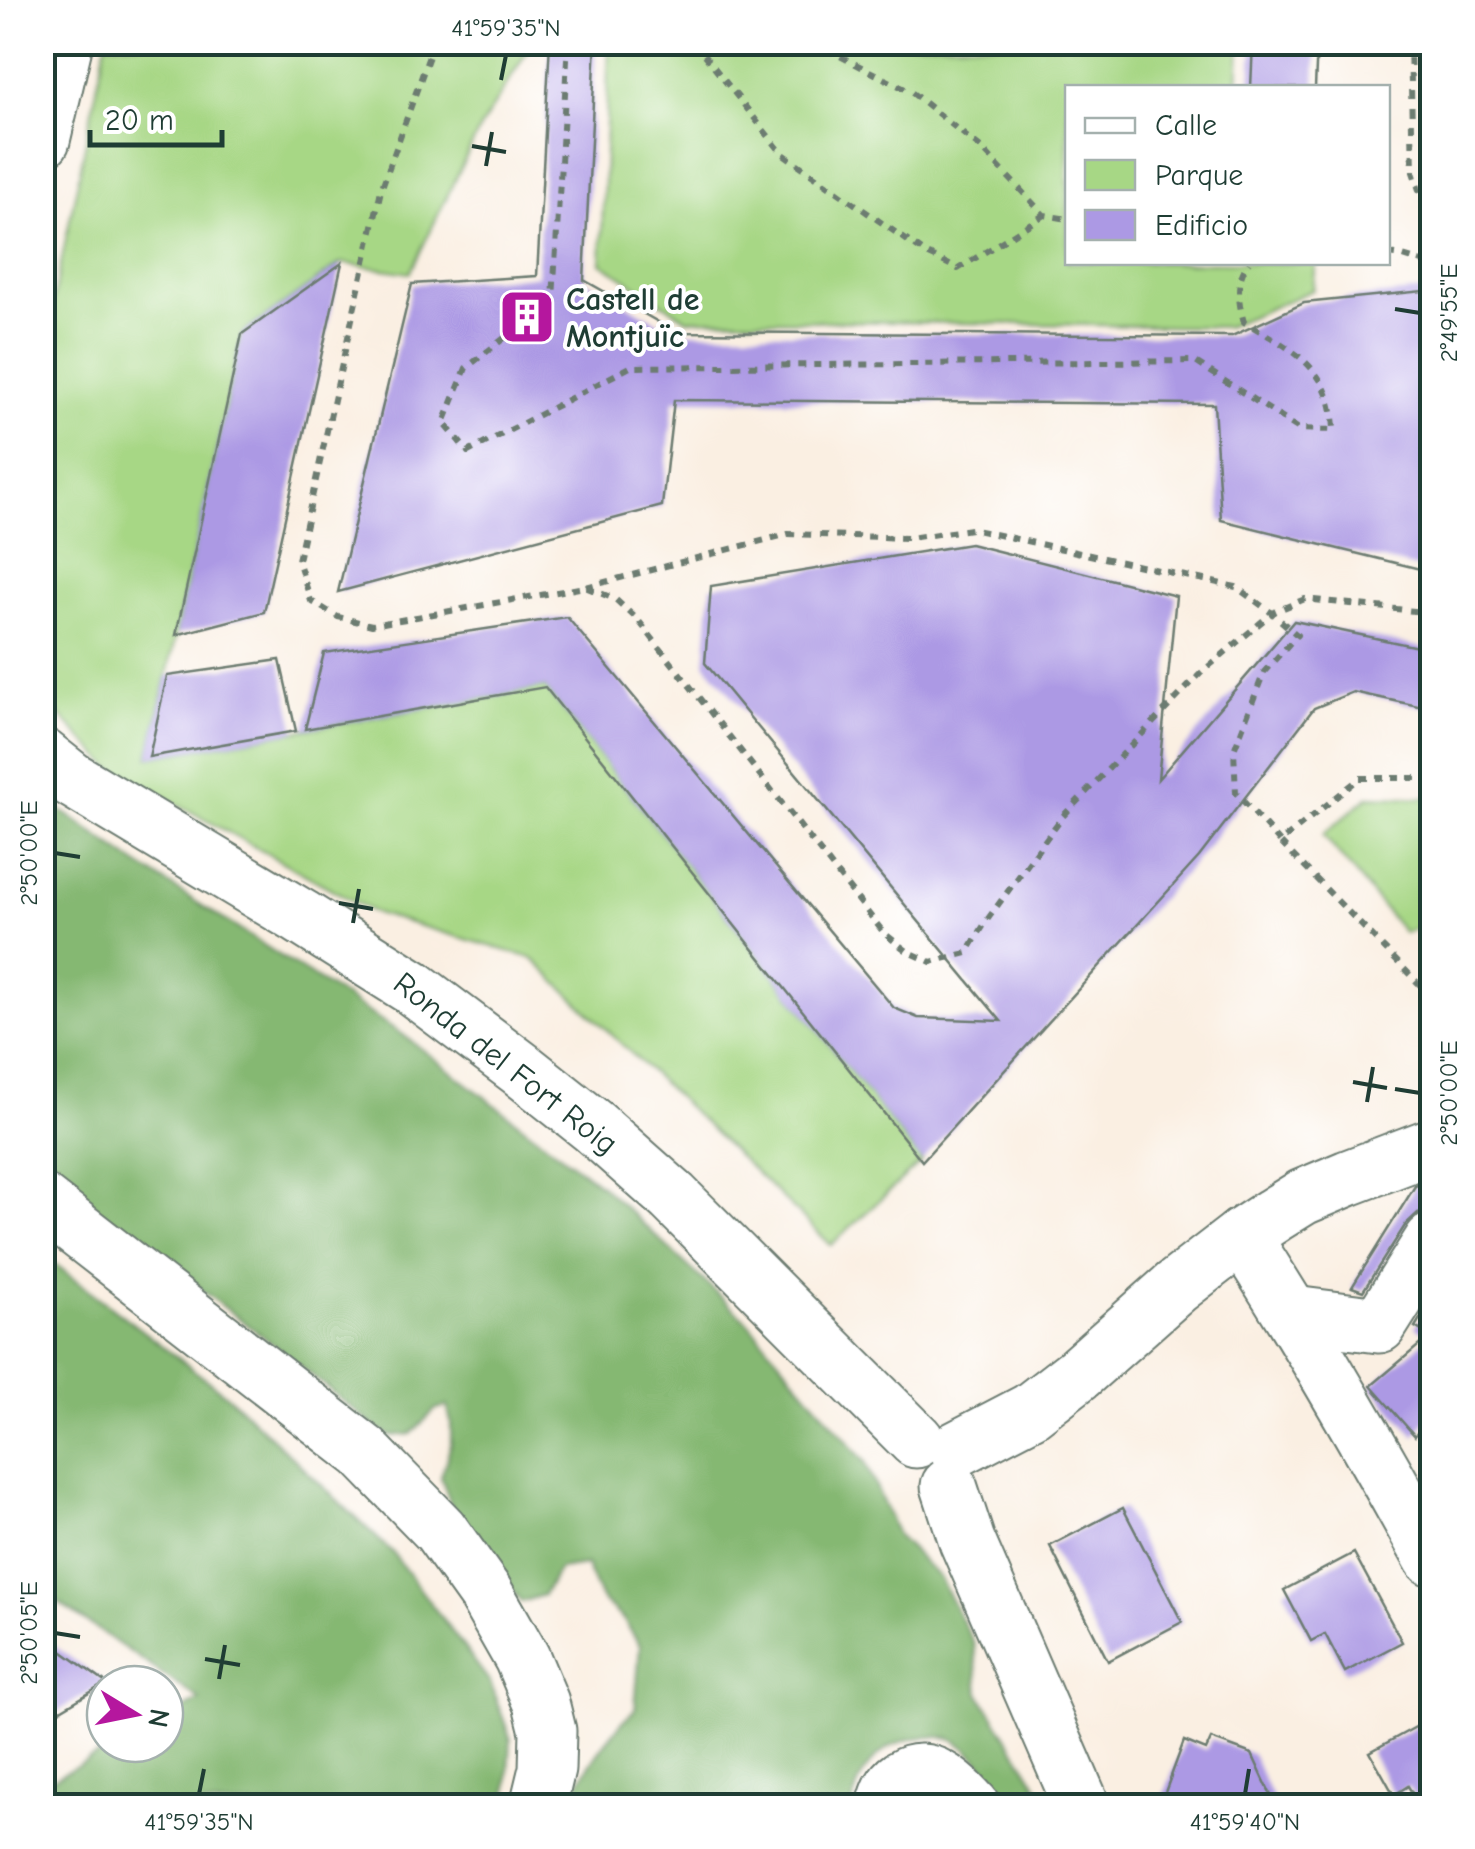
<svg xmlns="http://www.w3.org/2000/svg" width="1475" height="1849" font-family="'Comic Neue',sans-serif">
	<rect width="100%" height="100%" fill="#fff"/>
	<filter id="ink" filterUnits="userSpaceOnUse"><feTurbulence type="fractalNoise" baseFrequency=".01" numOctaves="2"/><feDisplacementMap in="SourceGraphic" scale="20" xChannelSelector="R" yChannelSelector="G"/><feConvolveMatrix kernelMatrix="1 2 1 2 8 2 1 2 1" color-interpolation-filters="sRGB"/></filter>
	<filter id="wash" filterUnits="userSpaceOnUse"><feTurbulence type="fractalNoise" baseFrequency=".0048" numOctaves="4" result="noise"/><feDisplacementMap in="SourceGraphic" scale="40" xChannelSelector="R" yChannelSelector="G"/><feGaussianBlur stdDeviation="2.25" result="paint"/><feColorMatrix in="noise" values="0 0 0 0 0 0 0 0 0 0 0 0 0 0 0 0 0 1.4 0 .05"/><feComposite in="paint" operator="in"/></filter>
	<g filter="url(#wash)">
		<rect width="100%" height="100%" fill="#faefe2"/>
		<g fill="#a7d785" stroke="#638a5c" stroke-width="2.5">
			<path d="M 106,43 L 532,43 L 480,128 L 410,273 L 341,263 L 242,334 L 149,757 L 545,687 L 922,1161 L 831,1245 L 532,958 L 375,913 L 110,767 L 43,698 L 43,351 Z"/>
			<path d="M 1240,43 L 1238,87 L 1068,88 L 1068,262 L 1316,263 L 1313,290 L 1226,327 L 687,319 L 601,263 L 609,43 Z"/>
			<path d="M 1369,796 L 1432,798 L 1432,922 L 1404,933 L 1323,835 Z"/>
		</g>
		<g fill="#85b872" stroke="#527a53" stroke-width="2.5">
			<path d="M 42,797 L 137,864 L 402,1034 L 603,1187 L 747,1321 L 865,1462 L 898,1537 L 939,1577 L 974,1644 L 979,1693 L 1051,1806 L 1013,1806 C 996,1783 981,1757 956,1741 C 949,1736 942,1737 934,1737 C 890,1735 860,1763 852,1806 L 567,1806 C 584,1770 607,1737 635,1709 L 640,1645 L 623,1619 L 601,1599 L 586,1565 L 559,1569 L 543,1595 L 521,1602 L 454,1514 L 441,1477 L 451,1444 L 451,1422 L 447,1406 L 436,1409 L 411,1434 L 390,1436 L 371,1424 L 290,1357 L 43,1170 Z"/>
			<path d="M 43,1255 L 229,1397 L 392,1552 L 490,1682 L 511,1740 L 507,1802 L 503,1806 L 43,1806 L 43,1784 L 118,1744 L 165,1744 L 165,1719 L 200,1700 L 43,1592 Z"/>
		</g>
		<g id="blocks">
			<g fill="#ac99e4">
				<path d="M 550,42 L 596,42 L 584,280 L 676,332 L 1232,336 L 1304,303 L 1423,291 L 1432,338 L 1432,572 L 1221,520 L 1214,404 L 674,400 L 662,506 L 338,592 L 412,284 L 537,276 Z"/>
				<path d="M 1253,42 L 1317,42 L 1315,88 L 1251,88 Z"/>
				<path d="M 342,263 L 264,612 L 176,635 L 242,334 Z"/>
				<path d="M 970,544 L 1176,596 L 1158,779 L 1294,621 L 1432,650 L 1432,709 L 1353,692 L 1314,708 L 1199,857 L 922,1161 L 545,687 L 305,729 L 324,653 L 567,617 L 894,1008 L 918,1018 L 1001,1021 L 705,663 L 711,586 Z"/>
				<path d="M 280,660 L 296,731 L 149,757 L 167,676 Z"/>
				<path d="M 1432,1179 L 1432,1210 L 1418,1213 L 1406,1224 L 1363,1291 L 1352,1287 L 1415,1186 Z"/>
				<path d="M 1432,1299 L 1432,1411 L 1415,1436 L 1371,1386 L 1430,1336 L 1415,1327 Z"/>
				<path d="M 1123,1508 L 1182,1622 L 1108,1661 L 1050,1546 Z"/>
				<path d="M 1354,1553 L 1402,1642 L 1345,1672 L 1325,1634 L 1311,1641 L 1284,1590 Z"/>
				<path d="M 42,1637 L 106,1683 L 42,1721 Z"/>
				<path d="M 1432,1718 L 1432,1806 L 1420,1806 L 1408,1786 L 1394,1795 L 1370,1752 Z"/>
				<path d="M 1211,1739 L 1252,1754 L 1276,1806 L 1160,1806 L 1184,1741 L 1206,1750 Z"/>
			</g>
		</g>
	</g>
	<g filter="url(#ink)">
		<use href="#blocks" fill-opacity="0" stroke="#6c7b71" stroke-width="2.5"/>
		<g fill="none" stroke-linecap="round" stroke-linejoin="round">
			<g stroke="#6c7b71" stroke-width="59">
				<g id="minor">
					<path d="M 42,140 L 65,42"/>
					<path d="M 42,756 L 71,779 L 301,917 L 412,987 L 521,1069 L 594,1127 L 673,1197 L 916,1440"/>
					<path d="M 42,1202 L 364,1452 L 440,1530 L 485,1593 L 522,1658 L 541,1703 L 548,1731 L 547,1769 L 538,1806"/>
					<path d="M 1242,1236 C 1310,1341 1372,1449 1432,1558"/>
					<path d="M 1293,1314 L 1379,1325 L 1432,1241"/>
					<path d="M 957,1449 L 1030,1411 L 1079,1373 L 1176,1287 L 1242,1236 L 1274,1215 L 1303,1197 L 1348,1178 L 1432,1146"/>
					<path d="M 949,1486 L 967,1541 L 1082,1806"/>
					<path d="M 885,1806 C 888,1795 891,1785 901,1778 C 929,1760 954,1787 972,1806"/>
				</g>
			</g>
			<g stroke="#6c7b71" stroke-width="6" stroke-dasharray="8 8" stroke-linecap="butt">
				<path d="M 434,42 L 381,190 L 298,560 L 311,601 L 338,617 L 372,625 L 585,587 L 615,599 L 638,620 L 884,933 L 907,951 L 931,962 L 967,953 L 987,920 L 1062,817 L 1202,672 L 1272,613 L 1305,599 L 1432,613"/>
				<path d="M 568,42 L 553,300 L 466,368 L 444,423 L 468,452 L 630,367 L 1194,361 L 1299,429 L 1334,430 C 1332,368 1292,349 1244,322 C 1238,302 1235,280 1249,262"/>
				<path d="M 694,42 L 782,153 L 925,253 L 958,269 L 1044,215"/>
				<path d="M 812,42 L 911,92 L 982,149 L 1044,215 L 1068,219"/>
				<path d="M 1410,42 L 1413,172 L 1432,228"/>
				<path d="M 1388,254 L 1403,256 L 1432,265"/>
				<path d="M 586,587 L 788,534 L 910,538 L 971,529 L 1236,587 L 1272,613 L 1297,635 L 1264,672 L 1234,750 L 1236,793 L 1280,842"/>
				<path d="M 1432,778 L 1360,778 L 1280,842 L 1421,986 L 1432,982"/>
			</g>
			<use href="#minor" stroke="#fff" stroke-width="55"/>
		</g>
	</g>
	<path fill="none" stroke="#1f3d34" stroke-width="4" d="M 501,80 L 506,55M 472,146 L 506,152M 486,166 L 492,132M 1395,309 L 1420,313M 55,853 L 80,857M 339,903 L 373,909M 353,923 L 359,889M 1353,1082 L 1387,1088M 1395,1089 L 1420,1093M 1367,1102 L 1373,1067M 55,1633 L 80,1637M 205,1659 L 240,1665M 219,1679 L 225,1645M 199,1794 L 204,1769M 1245,1794 L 1249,1769"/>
	<defs>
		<g id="building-square" transform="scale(2.875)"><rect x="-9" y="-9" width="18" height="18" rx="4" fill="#b5179e" stroke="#fff"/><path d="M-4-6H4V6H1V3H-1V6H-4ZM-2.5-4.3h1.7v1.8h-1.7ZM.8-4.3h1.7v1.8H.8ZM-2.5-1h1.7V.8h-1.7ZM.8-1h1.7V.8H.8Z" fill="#fff"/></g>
	</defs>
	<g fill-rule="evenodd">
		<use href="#building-square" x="527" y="317"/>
	</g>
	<g text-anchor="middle" stroke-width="8" stroke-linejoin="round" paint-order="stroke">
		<g font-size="32" font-weight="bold" fill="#1f3d34" stroke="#fff" text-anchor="start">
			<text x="566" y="310">Castell de<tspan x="566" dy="37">Montjuïc</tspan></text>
		</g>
		<g font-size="32" fill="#1f3d34" stroke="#fff">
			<text transform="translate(506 1063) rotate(38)" y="11">Ronda del Fort Roig</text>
		</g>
	</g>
	<rect width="1475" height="1849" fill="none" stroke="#fff" stroke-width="110"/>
	<rect x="1065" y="85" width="325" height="180" fill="#ffffff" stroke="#a5b1ae" stroke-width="2.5"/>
	<rect x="1085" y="118" width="50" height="15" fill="#ffffff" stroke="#a5b1ae" stroke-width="2.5"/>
	<text x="1155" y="135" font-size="30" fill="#1f3d34">Calle</text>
	<rect x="1085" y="160" width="50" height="30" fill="#a7d785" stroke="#a5b1ae" stroke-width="2.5"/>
	<text x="1155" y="185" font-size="30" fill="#1f3d34">Parque</text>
	<rect x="1085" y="210" width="50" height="30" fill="#ac99e4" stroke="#a5b1ae" stroke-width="2.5"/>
	<text x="1155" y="235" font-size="30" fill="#1f3d34">Edificio</text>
	<g transform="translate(135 1714) rotate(100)"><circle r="48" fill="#ffffff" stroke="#a5b1ae" stroke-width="2.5"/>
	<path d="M0-8L18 38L0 25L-18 38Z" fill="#b5179e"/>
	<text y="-15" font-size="28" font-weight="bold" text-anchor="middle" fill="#1f3d34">N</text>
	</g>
	<path d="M90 130v15h132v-15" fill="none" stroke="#1f3d34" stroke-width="5"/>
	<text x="105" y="130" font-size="30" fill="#1f3d34" stroke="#ffffff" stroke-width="8" paint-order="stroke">20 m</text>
	<rect x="55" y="55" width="1365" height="1739" fill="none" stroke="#1f3d34" stroke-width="4"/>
	<g font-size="25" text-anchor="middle" fill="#1f3d34">
		<text x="506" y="36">41°59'35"N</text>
		<text transform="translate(1448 313) rotate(-90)" y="9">2°49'55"E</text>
		<text transform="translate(28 853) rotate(-90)" y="9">2°50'00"E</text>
		<text transform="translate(1448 1093) rotate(-90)" y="9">2°50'00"E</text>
		<text transform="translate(28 1633) rotate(-90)" y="9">2°50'05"E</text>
		<text x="199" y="1830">41°59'35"N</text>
		<text x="1245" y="1830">41°59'40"N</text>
	</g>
</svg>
